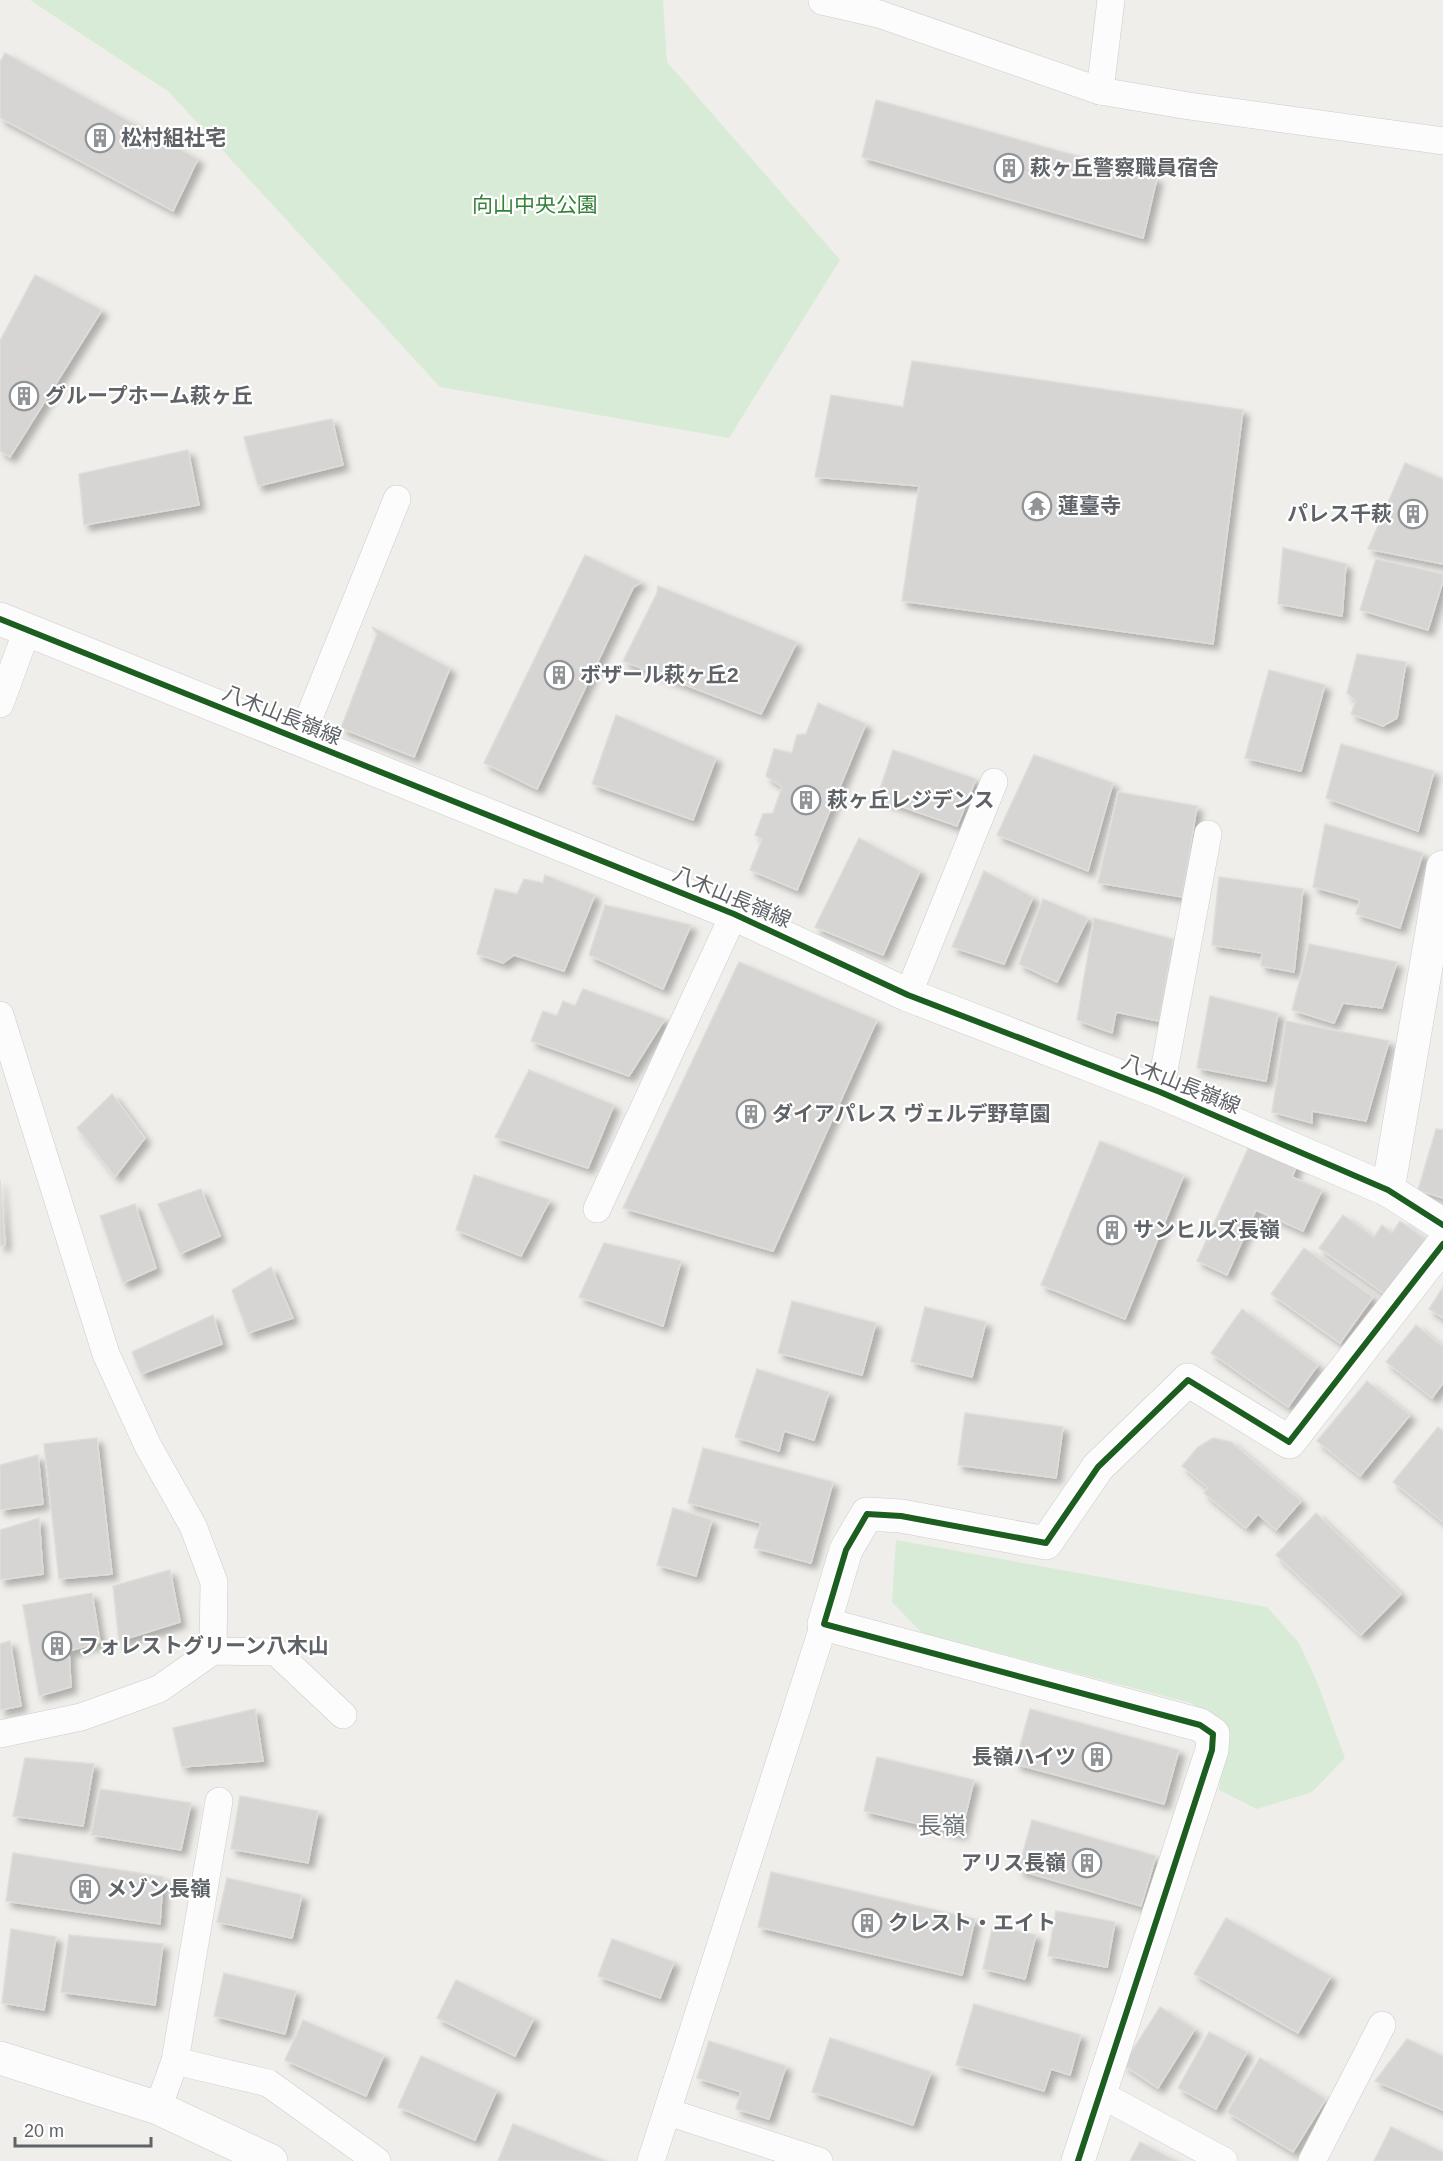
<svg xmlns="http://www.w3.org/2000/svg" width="1443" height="2161" font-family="Arial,'Noto Sans JP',sans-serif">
	<defs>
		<filter id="shadow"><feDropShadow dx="5.5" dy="5.5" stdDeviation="3" flood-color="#0004"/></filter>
	</defs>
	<rect width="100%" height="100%" fill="#efeeea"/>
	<g fill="#d8ebd6">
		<path d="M 30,0 L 663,0 L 667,62 L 840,260 L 729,438 L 440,387 L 169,92 Z"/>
		<path d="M 896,1540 L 1267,1607 L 1299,1643 L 1317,1682 L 1345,1758 L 1312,1792 L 1257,1809 L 1219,1790 L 1224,1748 L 1220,1725 L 1191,1703 L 922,1633 L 892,1602 Z"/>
	</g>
	<g fill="#d6d5d3" stroke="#deddd9" stroke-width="1.5" filter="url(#shadow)">
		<path d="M 5,53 L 198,159 L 173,211 L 0,118 L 0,62 Z"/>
		<path d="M 876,100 L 1157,178 L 1143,238 L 862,157 Z"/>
		<path d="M 35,275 L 102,310 L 10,457 L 0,451 L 0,341 Z"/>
		<path d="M 912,361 L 1243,410 L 1213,644 L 902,601 L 919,486 L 815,477 L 831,395 L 903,407 Z"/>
		<path d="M 332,419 L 343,465 L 258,486 L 244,437 Z"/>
		<path d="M 188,450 L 199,505 L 84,525 L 79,474 Z"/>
		<path d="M 1405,463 L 1443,479 L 1443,564 L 1368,549 Z"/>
		<path d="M 1283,548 L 1346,564 L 1342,616 L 1278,604 Z"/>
		<path d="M 585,555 L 641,582 L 633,588 L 537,789 L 484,763 Z"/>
		<path d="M 1376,559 L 1443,574 L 1443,581 L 1428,630 L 1360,610 Z"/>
		<path d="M 658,586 L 797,642 L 761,714 L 623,661 L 657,593 Z"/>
		<path d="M 372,627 L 450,668 L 414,757 L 341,728 L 377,634 Z"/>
		<path d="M 1357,654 L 1406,662 L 1397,718 L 1383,726 L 1351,714 L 1356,701 L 1347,693 Z"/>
		<path d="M 1269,670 L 1325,685 L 1301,771 L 1245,758 Z"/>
		<path d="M 818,703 L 866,724 L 797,890 L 750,870 L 762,839 L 755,835 L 763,814 L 773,813 L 782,787 L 766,776 L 774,749 L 792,753 L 797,735 L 806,734 Z"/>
		<path d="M 616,715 L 716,758 L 693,820 L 592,784 Z"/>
		<path d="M 1341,744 L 1434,771 L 1418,831 L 1326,798 Z"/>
		<path d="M 893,750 L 976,779 L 957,826 L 877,798 Z"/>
		<path d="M 1034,755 L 1113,783 L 1088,871 L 997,835 Z"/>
		<path d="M 1118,792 L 1197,806 L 1182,897 L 1098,883 Z"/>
		<path d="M 1325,824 L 1423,853 L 1400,928 L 1356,914 L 1360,900 L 1313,887 Z"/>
		<path d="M 859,838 L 920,871 L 883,955 L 815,927 Z"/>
		<path d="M 984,871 L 1033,897 L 1004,964 L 952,947 Z"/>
		<path d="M 545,875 L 595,895 L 564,971 L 514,955 L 503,963 L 477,954 L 495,889 L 517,894 L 524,879 L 543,883 Z"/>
		<path d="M 1219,877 L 1303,889 L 1294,972 L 1261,966 L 1262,953 L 1212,945 Z"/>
		<path d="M 1043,899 L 1088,918 L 1057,982 L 1019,964 Z"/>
		<path d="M 605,905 L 691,925 L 663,989 L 589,955 Z"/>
		<path d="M 1094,918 L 1173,939 L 1159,1021 L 1116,1012 L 1112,1033 L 1077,1020 Z"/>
		<path d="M 1309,944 L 1397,962 L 1382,1008 L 1343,1003 L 1334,1023 L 1292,1010 Z"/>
		<path d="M 739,962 L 877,1020 L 773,1251 L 623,1208 Z"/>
		<path d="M 583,989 L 665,1019 L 629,1076 L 531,1041 L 543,1011 L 557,1016 L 563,1001 L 575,1006 Z"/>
		<path d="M 1210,996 L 1278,1013 L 1266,1081 L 1197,1068 Z"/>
		<path d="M 1286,1021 L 1389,1041 L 1366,1121 L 1312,1111 L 1312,1123 L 1272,1112 Z"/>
		<path d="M 529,1070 L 614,1105 L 588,1168 L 495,1137 Z"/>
		<path d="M 112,1094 L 145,1138 L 115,1177 L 77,1128 Z"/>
		<path d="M 1436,1129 L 1443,1130 L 1443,1198 L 1418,1190 Z"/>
		<path d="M 1100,1141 L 1184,1175 L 1125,1319 L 1041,1285 Z"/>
		<path d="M 1251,1142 L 1298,1163 L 1292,1177 L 1322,1190 L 1303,1231 L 1256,1210 L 1227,1275 L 1197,1261 Z"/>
		<path d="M 474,1175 L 550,1200 L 521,1256 L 456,1230 Z"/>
		<path d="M 0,1180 L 5,1245 L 0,1246 Z"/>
		<path d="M 201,1189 L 220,1236 L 180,1254 L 158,1204 Z"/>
		<path d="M 135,1204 L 156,1268 L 123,1283 L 100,1216 Z"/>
		<path d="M 1343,1215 L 1374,1237 L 1382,1225 L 1392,1233 L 1400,1221 L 1429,1242 L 1389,1297 L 1319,1248 Z"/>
		<path d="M 604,1243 L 681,1261 L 663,1326 L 579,1297 Z"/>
		<path d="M 1304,1248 L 1373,1297 L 1340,1343 L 1271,1294 Z"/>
		<path d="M 271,1267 L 293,1318 L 248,1333 L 232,1290 Z"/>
		<path d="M 1443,1287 L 1443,1318 L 1429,1309 Z"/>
		<path d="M 792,1301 L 876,1323 L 862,1375 L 778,1353 Z"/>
		<path d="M 925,1307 L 986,1322 L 972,1377 L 911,1362 Z"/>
		<path d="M 1242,1309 L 1318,1365 L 1288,1407 L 1211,1353 Z"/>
		<path d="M 213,1315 L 222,1344 L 141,1374 L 132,1352 Z"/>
		<path d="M 1416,1325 L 1443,1347 L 1443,1383 L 1432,1398 L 1386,1362 Z"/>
		<path d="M 757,1369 L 829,1392 L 814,1440 L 784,1431 L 779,1451 L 735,1437 Z"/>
		<path d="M 1367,1381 L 1410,1415 L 1360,1476 L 1317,1441 Z"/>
		<path d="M 965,1413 L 1063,1427 L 1056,1478 L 958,1465 Z"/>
		<path d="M 1438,1427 L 1443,1431 L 1443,1522 L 1393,1482 Z"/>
		<path d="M 97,1438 L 112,1574 L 59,1579 L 44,1444 Z"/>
		<path d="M 1213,1438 L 1231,1442 L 1301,1501 L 1276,1530 L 1258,1514 L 1246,1528 L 1204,1493 L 1208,1488 L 1182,1466 L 1198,1447 Z"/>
		<path d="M 703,1448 L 833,1482 L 811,1563 L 754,1548 L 761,1523 L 688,1503 Z"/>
		<path d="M 38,1455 L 43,1504 L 0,1510 L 0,1465 Z"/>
		<path d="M 673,1508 L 712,1520 L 696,1576 L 657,1565 Z"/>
		<path d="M 1316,1513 L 1401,1594 L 1361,1635 L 1276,1555 Z"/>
		<path d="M 39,1518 L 43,1574 L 0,1580 L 0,1530 Z"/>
		<path d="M 170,1570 L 180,1622 L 119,1641 L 113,1586 Z"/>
		<path d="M 92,1593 L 100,1642 L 69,1651 L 71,1687 L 39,1696 L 23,1605 Z"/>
		<path d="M 10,1641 L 21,1706 L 0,1710 L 0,1644 Z"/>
		<path d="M 255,1709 L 263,1761 L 182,1767 L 173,1728 Z"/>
		<path d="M 1030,1709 L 1179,1750 L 1164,1804 L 1015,1764 Z"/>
		<path d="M 877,1757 L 974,1780 L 961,1834 L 864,1811 Z"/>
		<path d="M 25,1758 L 94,1764 L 83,1826 L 13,1816 Z"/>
		<path d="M 100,1789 L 191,1803 L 181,1850 L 91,1835 Z"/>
		<path d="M 240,1796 L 318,1811 L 308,1863 L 231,1849 Z"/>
		<path d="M 1032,1820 L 1156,1856 L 1141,1906 L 1018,1870 Z"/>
		<path d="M 13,1853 L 163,1877 L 160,1924 L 6,1901 Z"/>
		<path d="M 771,1872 L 975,1919 L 962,1975 L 758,1927 Z"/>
		<path d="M 227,1878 L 302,1895 L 292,1938 L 217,1922 Z"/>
		<path d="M 1056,1911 L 1115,1922 L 1107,1967 L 1048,1956 Z"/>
		<path d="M 1226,1918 L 1331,1976 L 1298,2033 L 1194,1974 Z"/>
		<path d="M 993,1925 L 1036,1935 L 1025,1979 L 983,1969 Z"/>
		<path d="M 11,1929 L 56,1937 L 44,2010 L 2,2003 Z"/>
		<path d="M 69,1935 L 163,1944 L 155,2005 L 61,1992 Z"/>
		<path d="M 612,1939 L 674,1962 L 660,1998 L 598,1976 Z"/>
		<path d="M 224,1973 L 296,1991 L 285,2034 L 214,2016 Z"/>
		<path d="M 456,1980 L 534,2018 L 515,2056 L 437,2018 Z"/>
		<path d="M 974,2004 L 1081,2035 L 1070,2075 L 1051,2069 L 1044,2091 L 956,2065 Z"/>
		<path d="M 1160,2007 L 1195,2029 L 1158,2088 L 1123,2065 Z"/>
		<path d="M 303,2020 L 384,2055 L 366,2096 L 285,2060 Z"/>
		<path d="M 1209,2032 L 1247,2052 L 1216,2109 L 1178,2088 Z"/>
		<path d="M 830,2038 L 931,2072 L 913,2125 L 812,2092 Z"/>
		<path d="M 1407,2039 L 1443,2056 L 1443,2110 L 1375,2081 Z"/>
		<path d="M 709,2041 L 786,2066 L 769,2119 L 736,2109 L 741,2092 L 697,2078 Z"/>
		<path d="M 421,2056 L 497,2090 L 475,2140 L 398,2107 Z"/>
		<path d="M 1260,2058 L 1326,2099 L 1293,2152 L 1227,2112 Z"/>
		<path d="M 513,2124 L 605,2161 L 498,2161 Z"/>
		<path d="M 1391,2127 L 1443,2152 L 1443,2161 L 1374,2161 Z"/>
		<path d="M 1140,2142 L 1176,2161 L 1130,2161 Z"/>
	</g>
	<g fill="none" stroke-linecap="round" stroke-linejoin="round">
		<g stroke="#cbcccc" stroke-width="28">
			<g id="service">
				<path d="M 822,1 L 879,14 L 1100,91 L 1189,106 L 1443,141"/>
				<path d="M 1100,91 L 1111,0"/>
				<path d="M 0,704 L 27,630"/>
				<path d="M 300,740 L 397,499"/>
				<path d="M 908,995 L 994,782"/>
				<path d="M 0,1015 L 106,1354 L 148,1446 L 193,1526 L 214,1582 L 213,1651"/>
				<path d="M 1160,1092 L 1208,834"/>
				<path d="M 597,1209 L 734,914"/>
				<path d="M 0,1734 L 81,1717 L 159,1689 L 213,1651 L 276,1652 L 343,1715"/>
				<path d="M 175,2061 L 268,2083 L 377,2161"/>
				<path d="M 1100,2094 L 1224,2161"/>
				<path d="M 158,2108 L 175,2061 L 219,1801"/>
				<path d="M 668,2112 L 819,2161"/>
				<path d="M 651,2161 L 824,1624"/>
				<path d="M 1312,2161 L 1382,2025"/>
			</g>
		</g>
		<g stroke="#cbcccc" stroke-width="34">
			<g id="minor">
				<path d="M 0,619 L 734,914 L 908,995 L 1160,1092 L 1388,1190 L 1443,1225"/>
				<path d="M 1388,1190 L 1443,867"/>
				<path d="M 1078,2161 L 1212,1750 L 1213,1734 L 1200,1725 L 824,1624 L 846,1550 L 867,1514 L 901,1516 L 1046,1543 L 1098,1467 L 1188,1380 L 1289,1442 L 1443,1244"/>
			</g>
		</g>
		<g stroke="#cbcccc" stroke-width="34">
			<path id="tertiary" d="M 0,2058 L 158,2108 L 271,2161"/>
		</g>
		<use href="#service" stroke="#fdfcfc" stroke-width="27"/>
		<use href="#minor" stroke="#fdfcfc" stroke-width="33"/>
		<use href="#tertiary" stroke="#fdfcfc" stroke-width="33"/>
		<g stroke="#fff" stroke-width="10">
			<g id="cycleway">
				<path d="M 0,619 L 734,914 L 908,995 L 1160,1092 L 1388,1190 L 1443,1225"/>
				<path d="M 1078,2161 L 1212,1750 L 1213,1734 L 1200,1725 L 824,1624 L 846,1550 L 867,1514 L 901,1516 L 1046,1543 L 1098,1467 L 1188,1380 L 1289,1442 L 1443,1244"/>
			</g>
		</g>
		<use href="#cycleway" stroke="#1b5e20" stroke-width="6"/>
	</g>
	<defs>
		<g id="building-ring" transform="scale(1.5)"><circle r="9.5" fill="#fff" stroke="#919496" stroke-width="1.5"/><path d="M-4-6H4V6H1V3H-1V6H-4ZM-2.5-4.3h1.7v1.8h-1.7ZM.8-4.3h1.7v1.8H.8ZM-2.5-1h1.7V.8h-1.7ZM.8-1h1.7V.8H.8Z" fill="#919496"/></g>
		<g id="temple-ring" transform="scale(1.5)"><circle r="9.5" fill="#fff" stroke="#919496" stroke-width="1.5"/><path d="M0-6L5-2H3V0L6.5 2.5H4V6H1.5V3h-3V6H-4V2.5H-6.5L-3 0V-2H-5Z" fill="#919496"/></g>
	</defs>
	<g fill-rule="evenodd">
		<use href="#building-ring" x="100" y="138"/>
		<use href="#building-ring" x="1009" y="168"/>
		<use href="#building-ring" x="24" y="396"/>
		<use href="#temple-ring" x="1037" y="506"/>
		<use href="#building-ring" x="1413" y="514"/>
		<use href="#building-ring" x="559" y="675"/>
		<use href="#building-ring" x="806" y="800"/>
		<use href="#building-ring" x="751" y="1114"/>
		<use href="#building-ring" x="1112" y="1230"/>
		<use href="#building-ring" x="57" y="1646"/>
		<use href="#building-ring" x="1097" y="1757"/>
		<use href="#building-ring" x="1087" y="1863"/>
		<use href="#building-ring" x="85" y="1889"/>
		<use href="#building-ring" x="867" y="1923"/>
	</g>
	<g text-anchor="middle" stroke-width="4.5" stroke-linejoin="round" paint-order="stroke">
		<g font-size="21" font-weight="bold" fill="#5f6368" stroke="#fff" text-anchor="start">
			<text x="121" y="145">松村組社宅</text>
			<text x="1030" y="175">萩ヶ丘警察職員宿舎</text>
			<text x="45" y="403">グループホーム萩ヶ丘</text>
			<text x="1058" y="513">蓮臺寺</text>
			<text x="1392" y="521" text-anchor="end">パレス千萩</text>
			<text x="580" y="682">ボザール萩ヶ丘2</text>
			<text x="827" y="807">萩ヶ丘レジデンス</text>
			<text x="772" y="1121">ダイアパレス ヴェルデ野草園</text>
			<text x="1133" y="1237">サンヒルズ長嶺</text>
			<text x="78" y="1653">フォレストグリーン八木山</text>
			<text x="1076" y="1764" text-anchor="end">長嶺ハイツ</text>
			<text x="1066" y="1870" text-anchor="end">アリス長嶺</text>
			<text x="106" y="1896">メゾン長嶺</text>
			<text x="888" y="1930">クレスト・エイト</text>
		</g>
		<g font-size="21" fill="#348238" stroke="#fff">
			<text x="535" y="212">向山中央公園</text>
		</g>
		<g font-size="21" fill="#5f6368" stroke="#fff">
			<text transform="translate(282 715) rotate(22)" y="7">八木山長嶺線</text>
			<text transform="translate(732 897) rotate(23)" y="7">八木山長嶺線</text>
			<text transform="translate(1181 1084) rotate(22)" y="7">八木山長嶺線</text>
		</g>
		<g font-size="24" fill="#70757a" stroke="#fff">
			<text x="942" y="1834">長嶺</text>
		</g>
	</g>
	<path d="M15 2137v9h136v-9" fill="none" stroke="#5f6368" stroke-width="3"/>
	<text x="24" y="2137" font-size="18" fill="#5f6368" stroke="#ffffff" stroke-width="4.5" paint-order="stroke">20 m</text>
</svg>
